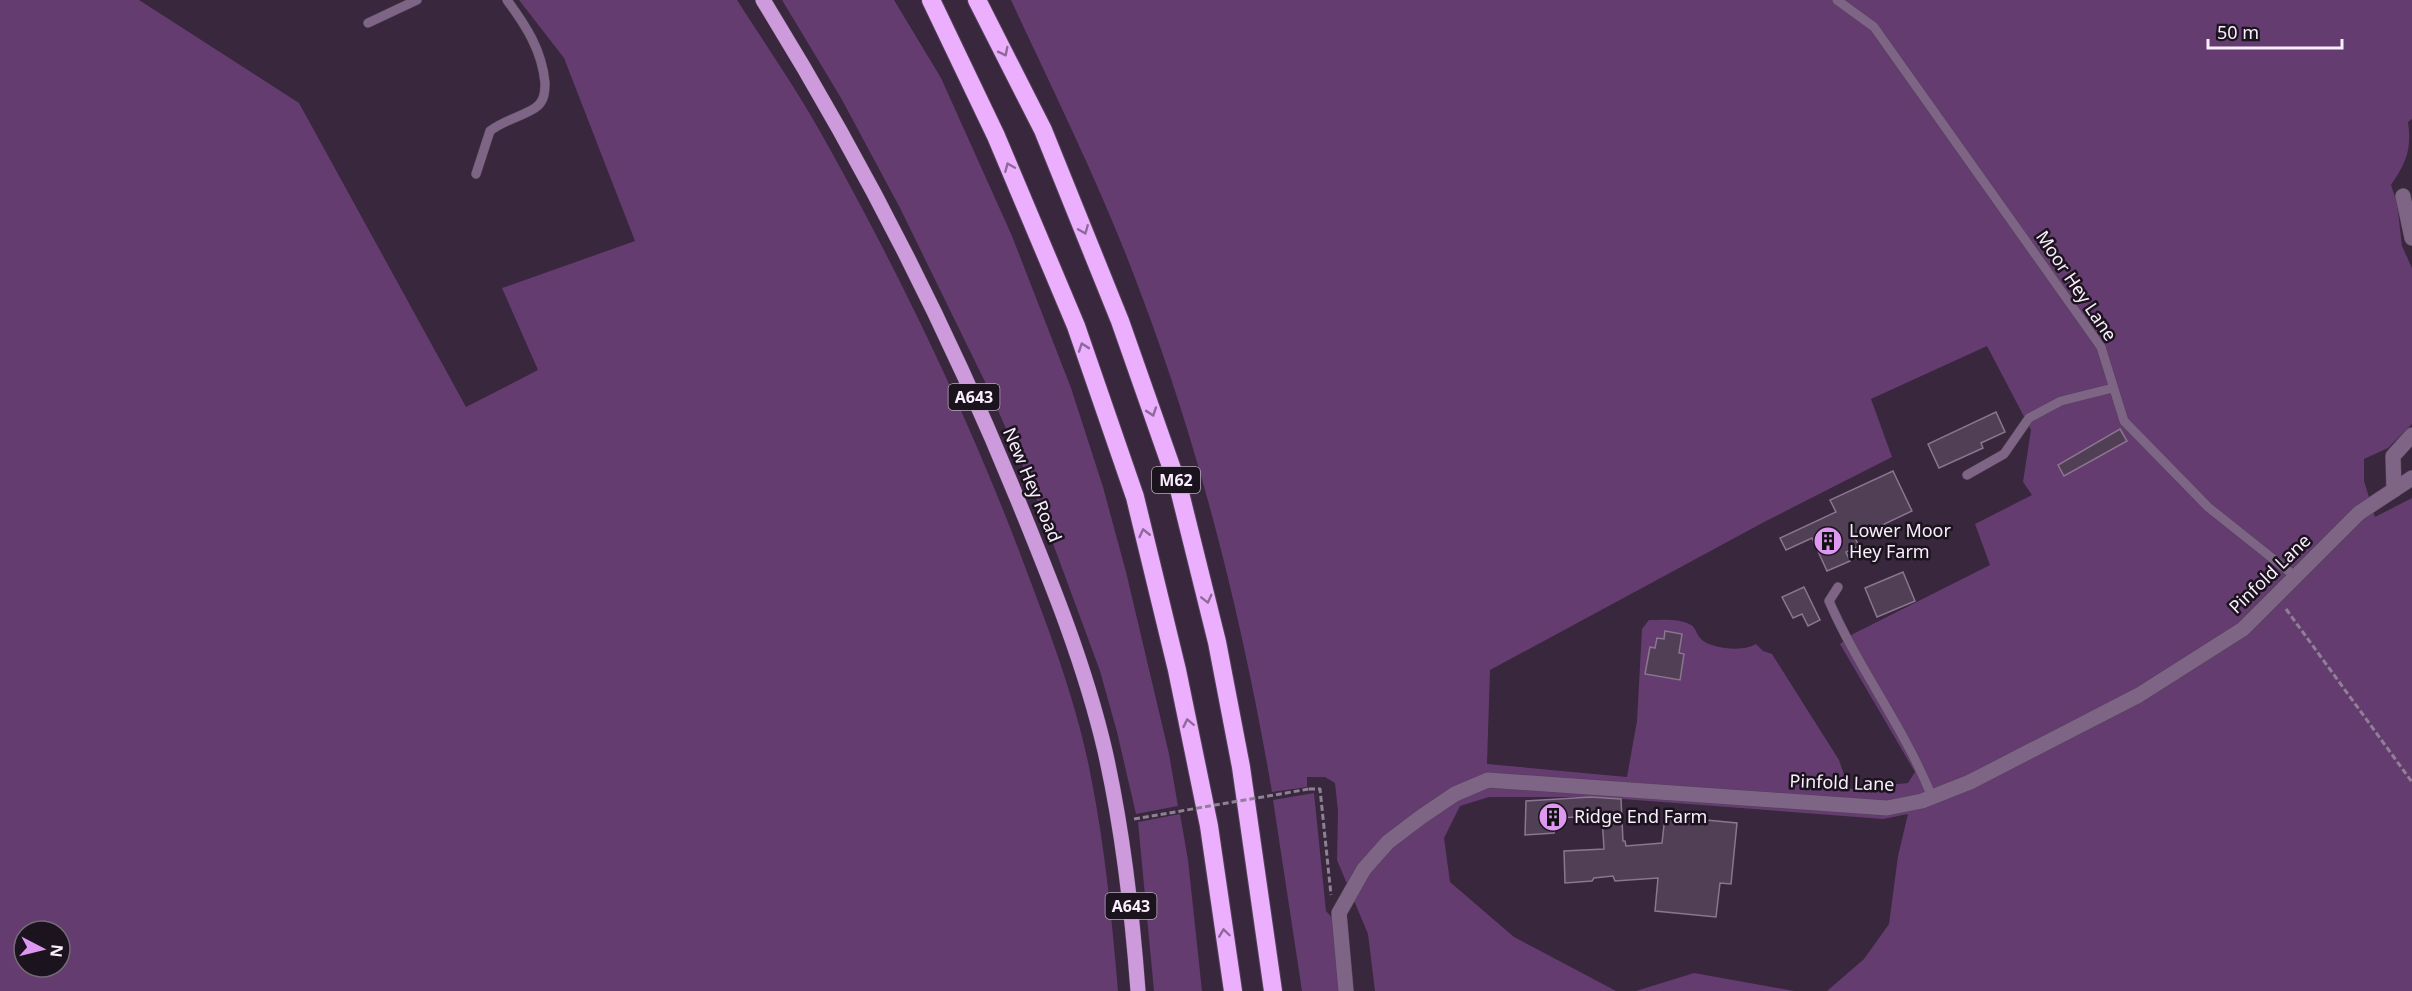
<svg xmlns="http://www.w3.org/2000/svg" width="2412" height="991" font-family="'Noto Sans',sans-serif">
	<rect width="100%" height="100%" fill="#38273d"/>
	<g fill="#643c6f" fill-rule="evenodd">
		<path d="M 0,0 L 139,0 L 299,103 L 466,407 L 538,370 L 502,288 L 635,241 L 564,58 L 519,0 L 737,0 C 767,47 799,93 826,142 C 900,275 967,413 1021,556 C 1048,628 1077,701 1091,777 C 1105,847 1112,920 1118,991 L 0,991 ZM 24,931 L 60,931 L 60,967 L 24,967 Z"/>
		<path d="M 782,0 L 894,0 L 941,78 L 1012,236 L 1071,388 L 1103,487 L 1126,572 L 1169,754 L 1178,806 L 1136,814 L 1117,732 L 1100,671 L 1034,492 L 989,390 L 900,208 L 841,98 Z"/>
		<path d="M 1011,0 L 2412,0 L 2412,119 L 2408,122 C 2412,150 2406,163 2391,185 L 2397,203 L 2402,246 L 2412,268 L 2412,424 L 2388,448 L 2364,459 L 2364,481 L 2375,517 L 2412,498 L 2412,991 L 1827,991 L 1864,959 L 1889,924 L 1898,856 L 1908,814 L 1883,819 L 1596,797 L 1489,797 L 1460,806 L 1444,838 L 1450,882 L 1514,937 L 1616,991 L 1375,991 L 1368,934 L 1337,860 L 1338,811 L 1335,783 L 1325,777 L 1307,777 L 1307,787 L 1272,792 C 1243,623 1202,455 1141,294 C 1104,193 1056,97 1011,0 ZM 1987,346 L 2031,430 L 2023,482 L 2032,495 L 1975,524 L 1990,565 L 1853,634 L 1840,644 L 1915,772 L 1908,783 L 1849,789 L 1839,760 L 1772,654 L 1763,651 L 1756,644 C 1744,652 1713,649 1702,640 C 1697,636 1696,628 1691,625 C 1679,618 1662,620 1649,620 L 1642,629 L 1637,721 L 1627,777 L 1487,764 L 1490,670 L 1766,521 L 1892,457 L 1871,399 Z"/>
		<path d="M 1314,793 L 1326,911 L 1334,920 L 1339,991 L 1302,991 L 1273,800 Z"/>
		<path d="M 1180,814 L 1188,860 L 1202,991 L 1154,991 L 1138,822 Z"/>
		<path d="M 1694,973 L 1794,991 L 1636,991 Z"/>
	</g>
	<g fill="#513f56" stroke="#8a7690" stroke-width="1.5">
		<path d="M 1996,412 L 2005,432 L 1981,443 L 1983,448 L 1939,468 L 1928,444 Z"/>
		<path d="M 2120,429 L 2127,441 L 2064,476 L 2058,465 Z"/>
		<path d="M 1893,471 L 1912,511 L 1855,538 L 1859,546 L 1846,552 L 1850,561 L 1827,571 L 1812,538 L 1786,550 L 1780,538 L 1836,512 L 1830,500 Z"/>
		<path d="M 1903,572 L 1915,601 L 1877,617 L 1865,588 Z"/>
		<path d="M 1804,587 L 1820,620 L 1808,626 L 1802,614 L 1793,618 L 1782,597 Z"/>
		<path d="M 1665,631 L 1682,634 L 1679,653 L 1684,654 L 1680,680 L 1645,674 L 1650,647 L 1655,648 L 1657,638 L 1664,639 Z"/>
		<path d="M 1591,797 L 1621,799 L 1623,841 L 1625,841 L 1626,846 L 1662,843 L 1665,816 L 1737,823 L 1731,884 L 1720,883 L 1716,917 L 1655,911 L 1658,878 L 1615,881 L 1613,876 L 1594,878 L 1592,881 L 1565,883 L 1564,851 L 1604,849 L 1602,816 L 1554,818 L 1554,833 L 1525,835 L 1526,801 Z"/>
	</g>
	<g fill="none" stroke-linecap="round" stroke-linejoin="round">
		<g stroke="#534358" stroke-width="10">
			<g id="service">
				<path d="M 1837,0 L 1874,27 L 2101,347 L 2124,421 L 2208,507 L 2296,577"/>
				<path d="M 368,23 L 417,0"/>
				<path d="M 476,174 L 490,131 C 504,120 521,117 535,108 C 544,102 545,93 545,83 C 542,50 526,26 507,0"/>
				<path d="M 1967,475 L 2004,454 L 2029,418 L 2061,401 L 2113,388"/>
				<path d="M 1838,587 L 1829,601 C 1859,670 1904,727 1932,797"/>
			</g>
		</g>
		<g stroke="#534358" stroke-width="16">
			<g id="minor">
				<path d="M 2403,196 L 2412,238"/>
				<path d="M 2394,490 L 2393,456 L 2412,435"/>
				<path d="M 1346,991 L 1339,913 L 1364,869 L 1388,842 L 1421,817 L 1455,794 L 1488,780 L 1887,808 L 1922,801 L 1970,782 L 2139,695 L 2243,629 L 2359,513 L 2412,478"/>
			</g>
		</g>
		<g stroke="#534358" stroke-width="16">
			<path id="primary" d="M 763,0 C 862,160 948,328 1019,503 C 1052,584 1085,665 1105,751 C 1123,831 1132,910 1138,991"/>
		</g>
		<g stroke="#534358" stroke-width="20">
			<g id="motorway">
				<path d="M 931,0 L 996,136 L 1076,326 L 1135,497 L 1177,670 L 1209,826 L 1233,991"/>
				<path d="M 977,0 L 1043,130 L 1120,321 L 1179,489 L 1217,642 L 1241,767 L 1273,991"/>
			</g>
		</g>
		<g stroke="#8f8194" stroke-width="3" stroke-dasharray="6 3" stroke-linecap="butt">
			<path d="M 2286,609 L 2412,782"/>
			<path d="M 1309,789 L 1320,789 L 1331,895"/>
		</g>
		<use href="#service" stroke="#7e6585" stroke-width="9"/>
		<use href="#minor" stroke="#7e6585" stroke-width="15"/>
		<use href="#primary" stroke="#cd9bdb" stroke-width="15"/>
		<use href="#motorway" stroke="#ecaffe" stroke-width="18"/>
		<path stroke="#8f8194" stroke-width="3" stroke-dasharray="6 3" stroke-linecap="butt" d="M 1134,819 L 1309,789"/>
	</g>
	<defs><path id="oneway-chevron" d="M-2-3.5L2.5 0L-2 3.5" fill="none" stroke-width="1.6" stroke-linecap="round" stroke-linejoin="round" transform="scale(1.5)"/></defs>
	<g stroke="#8e6999">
		<use href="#oneway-chevron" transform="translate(1004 52) rotate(63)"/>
		<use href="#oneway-chevron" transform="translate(1009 167) rotate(-113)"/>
		<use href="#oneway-chevron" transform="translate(1084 230) rotate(68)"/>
		<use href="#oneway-chevron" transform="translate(1083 347) rotate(-109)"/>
		<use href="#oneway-chevron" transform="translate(1152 412) rotate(71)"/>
		<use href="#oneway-chevron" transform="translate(1144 533) rotate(-103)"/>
		<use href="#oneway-chevron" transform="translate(1207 599) rotate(76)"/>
		<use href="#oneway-chevron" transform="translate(1188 723) rotate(-102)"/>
		<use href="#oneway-chevron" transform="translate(1224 933) rotate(-98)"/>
	</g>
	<defs>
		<g id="building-disc" transform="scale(1.5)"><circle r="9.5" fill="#de98f2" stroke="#1b131d"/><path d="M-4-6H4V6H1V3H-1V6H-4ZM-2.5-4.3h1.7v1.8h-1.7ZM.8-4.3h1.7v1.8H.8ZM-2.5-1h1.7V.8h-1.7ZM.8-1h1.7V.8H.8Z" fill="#111"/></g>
	</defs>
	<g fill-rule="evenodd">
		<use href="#building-disc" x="1828" y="541"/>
		<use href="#building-disc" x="1553" y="817"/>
	</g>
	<g text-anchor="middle" stroke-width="5" stroke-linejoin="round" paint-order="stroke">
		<g fill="#1b131d" stroke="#b6acba" stroke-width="1.5">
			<rect x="948.5" y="384" width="51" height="26" rx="4.5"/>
			<rect x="1152" y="467" width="48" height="26" rx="4.5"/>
			<rect x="1105.5" y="893" width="51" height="26" rx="4.5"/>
		</g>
		<g font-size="16" font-weight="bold" fill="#f9eefd">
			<text x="974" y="403">A643</text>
			<text x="1176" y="486">M62</text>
			<text x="1131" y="912">A643</text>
		</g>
		<g font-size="18" fill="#f9eefd" stroke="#1b131d">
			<text transform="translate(2076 286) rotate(56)" y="6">Moor Hey Lane</text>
			<text transform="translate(1032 485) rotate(67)" y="6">New Hey Road</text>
			<text transform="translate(2270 574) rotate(-44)" y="6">Pinfold Lane</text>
			<text transform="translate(1842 783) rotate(2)" y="6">Pinfold Lane</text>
		</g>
		<g font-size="18" fill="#f9eefd" stroke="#1b131d" text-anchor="start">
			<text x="1849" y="537">Lower Moor<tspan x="1849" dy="21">Hey Farm</tspan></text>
			<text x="1574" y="823">Ridge End Farm</text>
		</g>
	</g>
	<g transform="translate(42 949) rotate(97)"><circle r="28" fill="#1b131d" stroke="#746b77" stroke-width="1.5"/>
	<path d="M0-4.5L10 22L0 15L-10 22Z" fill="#de98f2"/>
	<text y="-9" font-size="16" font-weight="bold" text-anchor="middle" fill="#f9eefd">N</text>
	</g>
	<path d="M2208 39v9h134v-9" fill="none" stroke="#f9eefd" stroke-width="3"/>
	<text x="2217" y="39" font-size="18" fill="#f9eefd" stroke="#1b131d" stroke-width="4.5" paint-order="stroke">50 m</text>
</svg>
